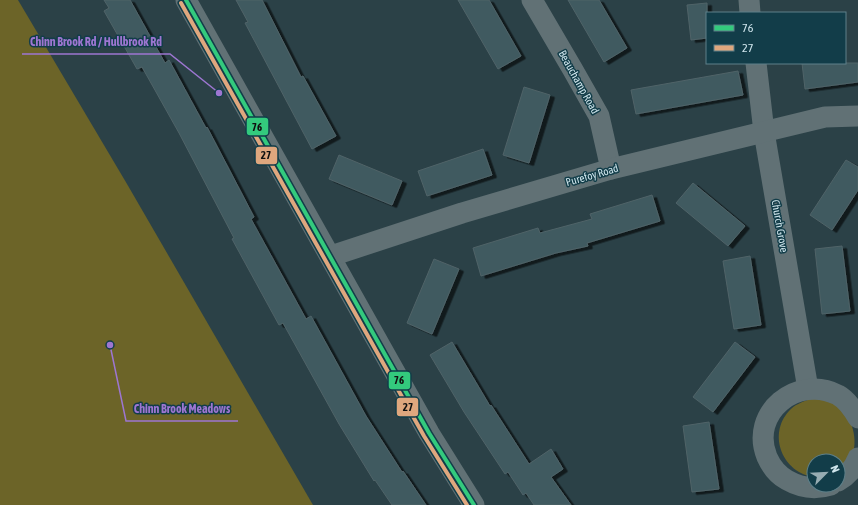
<svg xmlns="http://www.w3.org/2000/svg" width="858" height="505" font-family="'Asap Condensed',sans-serif">
	<defs>
		<filter id="shadow"><feDropShadow dx="4.5" dy="2.5" stdDeviation="0" flood-color="#0009"/></filter>
	</defs>
	<rect width="100%" height="100%" fill="#2b4147"/>
	<g fill="#6c6428">
		<path d="M 0,0 L 18,0 L 127,184 L 313,505 L 0,505 Z"/>
		<path d="M 810,399 C 818,399 827,398 834,403 C 851,414 858,435 853,454 C 849,460 842,466 838,471 L 838,461 L 814,461 L 814,477 C 783,473 767,435 789,411 C 794,405 802,402 810,399 Z"/>
	</g>
	<g fill="#3f5a60" stroke="#506368" filter="url(#shadow)">
		<path d="M 104,0 L 130,0 L 165,63 L 169,60 L 206,128 L 207,127 L 254,217 L 251,219 L 306,319 L 311,316 L 366,416 L 402,472 L 403,471 L 426,505 L 392,505 L 375,480 L 374,481 L 339,424 L 283,323 L 279,325 L 232,239 L 234,238 L 179,133 L 142,67 L 137,69 L 104,11 L 109,8 Z"/>
		<path d="M 236,0 L 262,0 L 301,77 L 303,76 L 336,136 L 312,149 L 245,23 L 248,22 Z"/>
		<path d="M 458,0 L 489,0 L 521,56 L 498,69 Z"/>
		<path d="M 568,0 L 599,0 L 627,48 L 604,62 Z"/>
		<path d="M 707,3 L 707,38 L 691,40 L 687,5 Z"/>
		<path d="M 802,63 L 858,63 L 858,82 L 805,89 Z"/>
		<path d="M 738,71 L 743,95 L 636,114 L 631,90 Z"/>
		<path d="M 524,87 L 550,95 L 529,163 L 503,155 Z"/>
		<path d="M 483,149 L 492,175 L 427,196 L 418,171 Z"/>
		<path d="M 339,155 L 402,181 L 392,205 L 329,179 Z"/>
		<path d="M 846,160 L 858,167 L 858,190 L 832,230 L 810,215 Z"/>
		<path d="M 693,183 L 745,226 L 728,246 L 676,203 Z"/>
		<path d="M 652,195 L 660,221 L 587,243 L 588,246 L 556,253 L 481,276 L 473,248 L 538,228 L 540,233 L 592,219 L 590,214 Z"/>
		<path d="M 842,246 L 850,311 L 822,314 L 815,249 Z"/>
		<path d="M 750,256 L 761,325 L 734,329 L 723,261 Z"/>
		<path d="M 434,259 L 459,269 L 432,334 L 407,323 Z"/>
		<path d="M 452,342 L 490,406 L 491,405 L 529,464 L 551,449 L 563,469 L 551,477 L 571,505 L 534,505 L 526,493 L 523,495 L 508,472 L 505,474 L 464,412 L 430,355 Z"/>
		<path d="M 735,342 L 755,357 L 713,412 L 693,397 Z"/>
		<path d="M 709,422 L 719,489 L 692,492 L 683,426 Z"/>
	</g>
	<g fill="none" stroke-linecap="round" stroke-linejoin="round">
		<g stroke="#617175" stroke-width="21">
			<path d="M 186,0 L 429,433 L 474,505"/>
			<path d="M 532,0 L 573,70 L 599,116 L 611,169"/>
			<path d="M 749,0 L 750,13"/>
			<path d="M 756,63 L 764,132 L 808,389"/>
			<path d="M 331,256 L 462,213 L 611,169 L 825,117 L 858,116"/>
			<path d="M 838,481 C 847,476 854,468 858,458"/>
			<path d="M 831,485 C 815,490 801,488 787,480 C 778,475 771,466 767,457 C 749,413 797,374 838,395 C 847,400 853,409 858,418"/>
		</g>
		<g stroke="#123d49" stroke-width="7">
			<path id="bus-1" d="M 186,0 L 429,433 L 474,505"/>
		</g>
		<g stroke="#123d49" stroke-width="7">
			<path id="bus-2" d="M 181,3 L 424,436 L 467,505"/>
		</g>
		<use href="#bus-1" stroke="#33ca7d" stroke-width="4"/>
		<use href="#bus-2" stroke="#dfa77e" stroke-width="4"/>
	</g>
	<g text-anchor="middle" stroke-width="3" stroke-linejoin="round" paint-order="stroke">
		<g font-size="11" fill="#cfe5ec" stroke="#123d49">
			<text transform="translate(579 82) rotate(61)" y="4">Beauchamp Road</text>
			<text transform="translate(592 175) rotate(-16)" y="4">Purefoy Road</text>
			<text transform="translate(780 226) rotate(80)" y="4">Church Grove</text>
		</g>
	</g>
	<path fill="none" stroke="#9d76d1" stroke-width="1.5" d="M219 93L170 54H22M110 345L126 421H238"/>
	<g fill="#9d76d1" stroke="#123d49" stroke-width="1.5">
		<circle cx="219" cy="93" r="4"/>
		<circle cx="110" cy="345" r="4"/>
	</g>
	<g font-size="12" text-anchor="middle" font-weight="bold" fill="#9d76d1" stroke="#123d49" stroke-width="3" stroke-linejoin="round" paint-order="stroke">
		<text x="96" y="46">Chinn Brook Rd / Hullbrook Rd</text>
		<text x="182" y="413">Chinn Brook Meadows</text>
	</g>
	<g stroke="#123d49" stroke-width="1.5">
		<rect x="246" y="117" width="23" height="19" rx="4" fill="#33ca7d"/>
		<rect x="255" y="146" width="23" height="19" rx="4" fill="#dfa77e"/>
		<rect x="388" y="371" width="23" height="19" rx="4" fill="#33ca7d"/>
		<rect x="396" y="397" width="23" height="20" rx="4" fill="#dfa77e"/>
	</g>
	<g font-size="11" text-anchor="middle" font-weight="bold" fill="#111">
		<text x="257" y="131">76</text>
		<text x="266" y="159">27</text>
		<text x="399" y="384">76</text>
		<text x="408" y="411">27</text>
	</g>
	<rect x="706" y="12" width="140" height="52" fill="#123d49" stroke="#5e808a"/>
	<rect x="714" y="25" width="20" height="6" fill="#33ca7d" stroke="#5e808a"/>
	<text x="742" y="32" font-size="12" fill="#cfe5ec">76</text>
	<rect x="714" y="45" width="20" height="6" fill="#dfa77e" stroke="#5e808a"/>
	<text x="742" y="52" font-size="12" fill="#cfe5ec">27</text>
	<g transform="translate(826 473) rotate(66)"><circle r="19" fill="#123d49" stroke="#5e808a"/>
	<path d="M0-3L7 15L0 10L-7 15Z" fill="#96acb2"/>
	<text y="-6" font-size="11" font-weight="bold" text-anchor="middle" fill="#cfe5ec">N</text>
	</g>
</svg>
